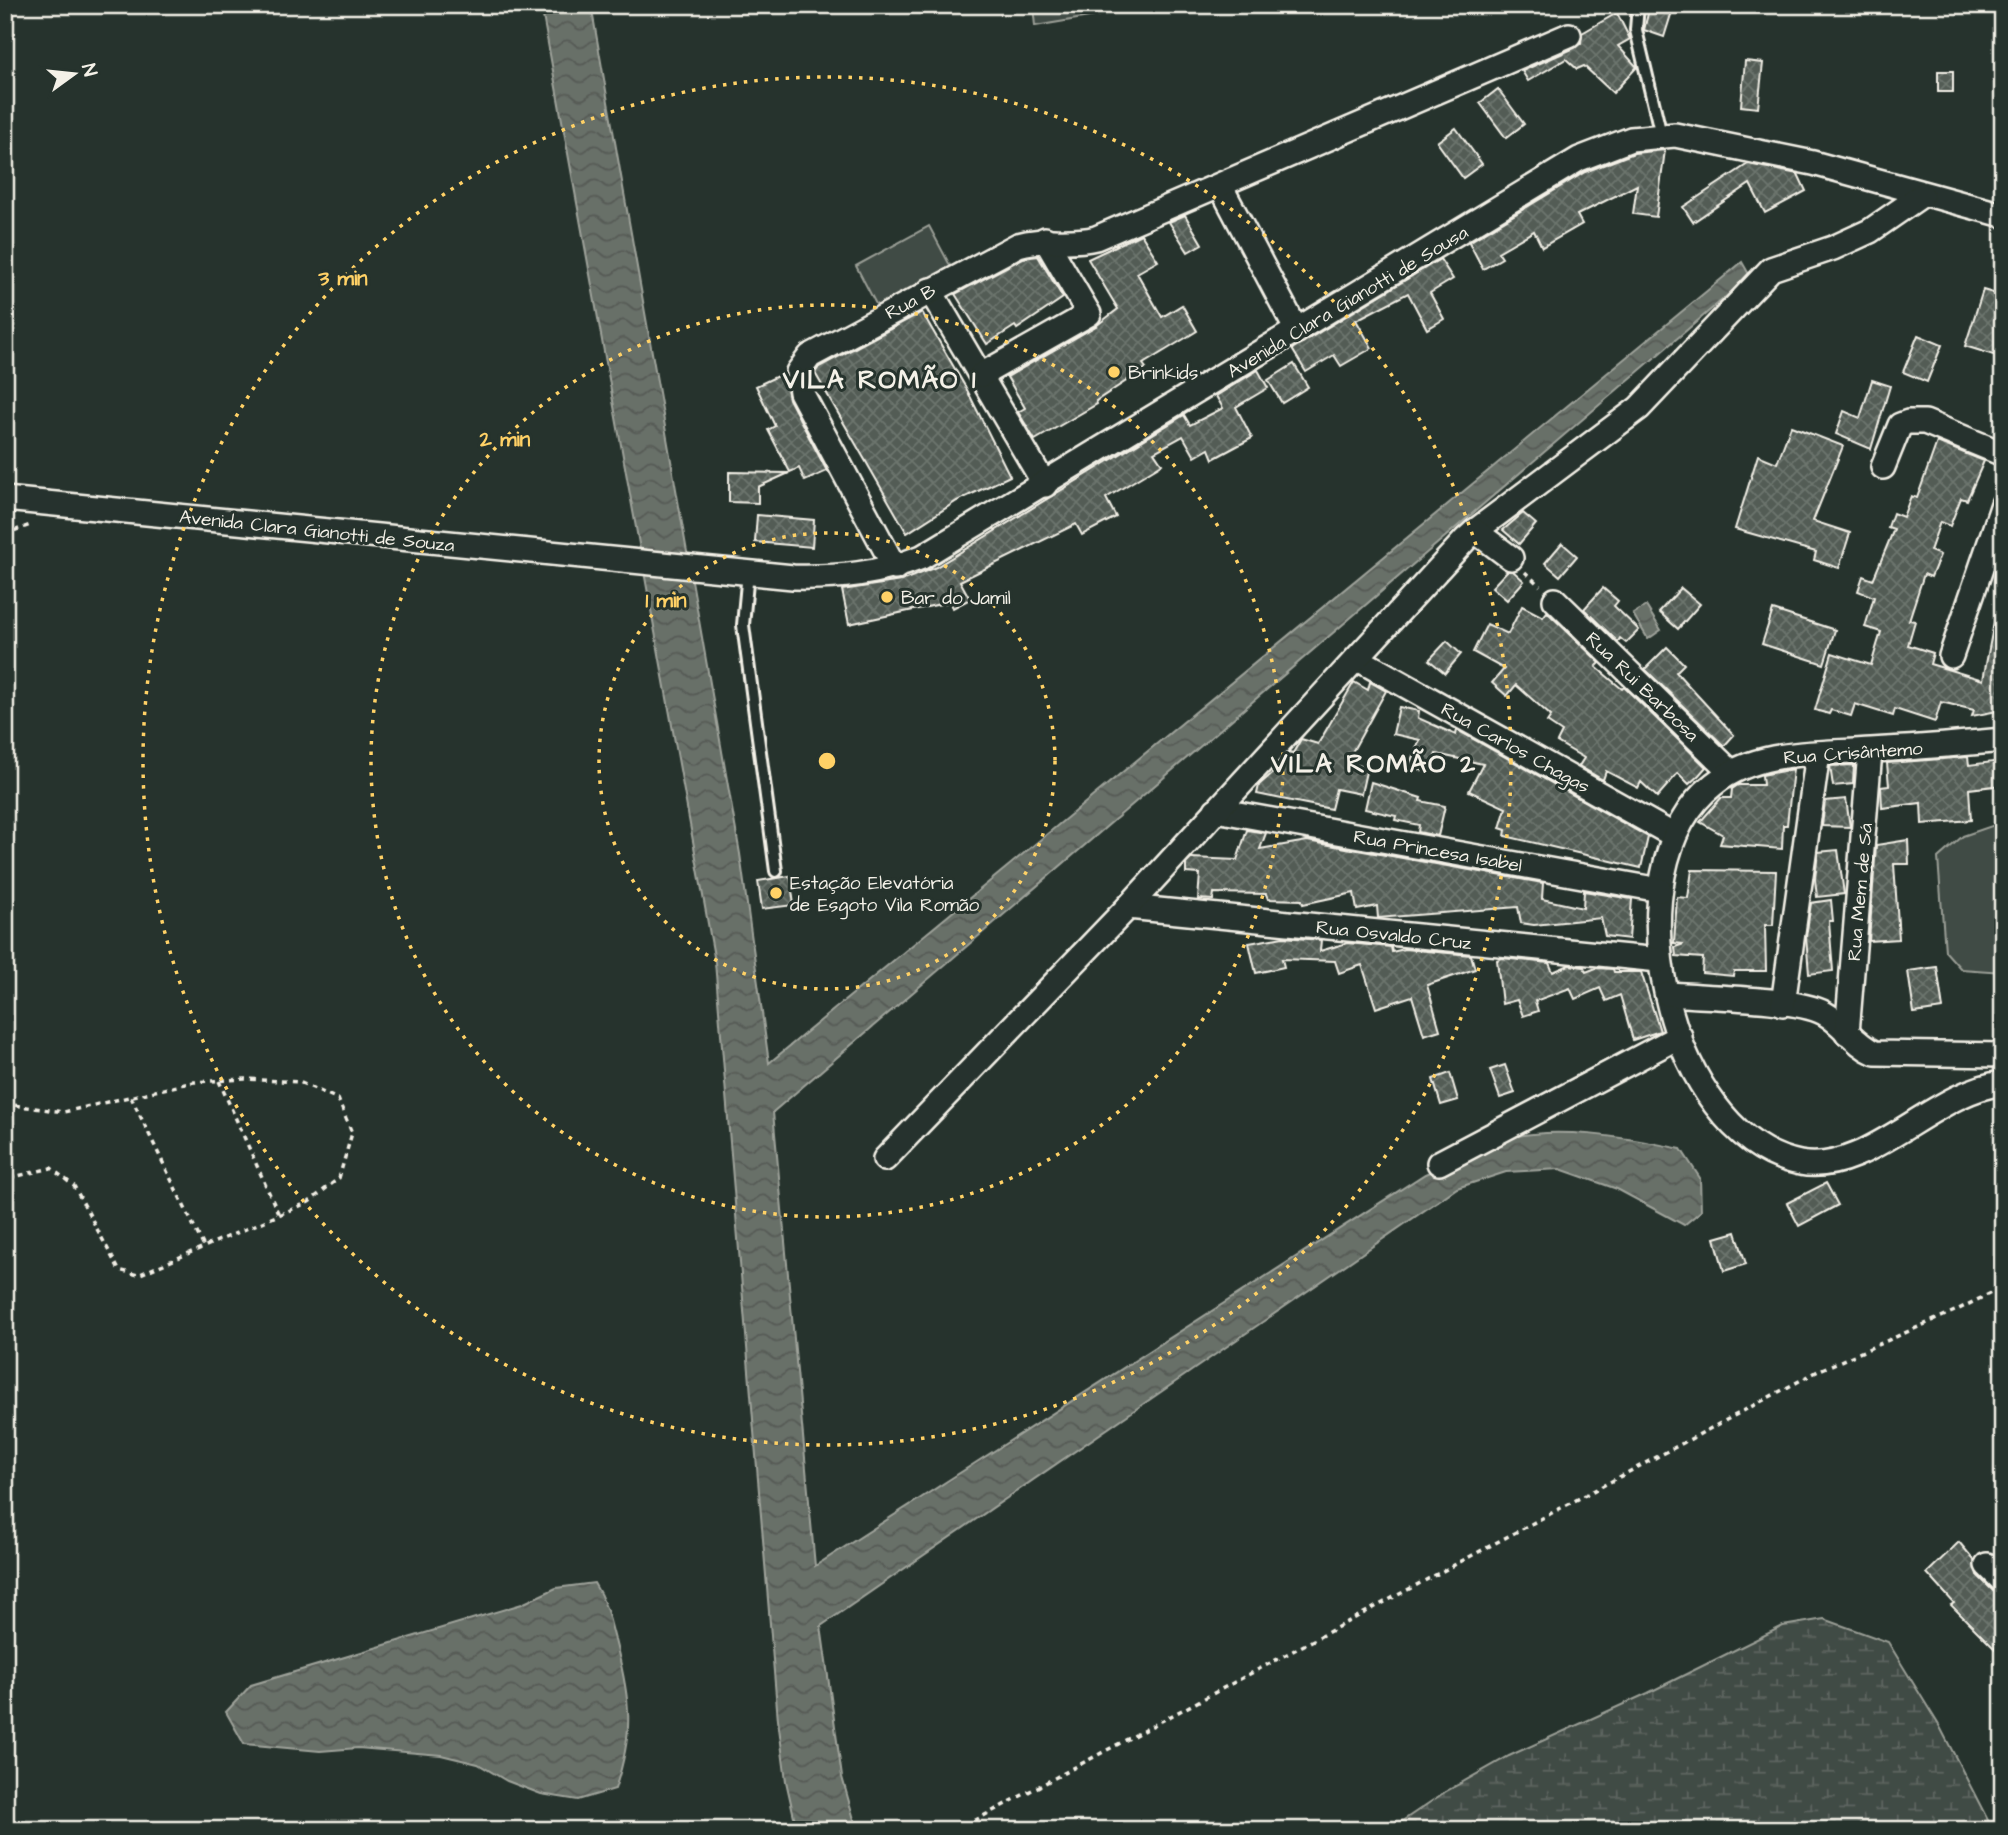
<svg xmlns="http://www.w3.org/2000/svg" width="2008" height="1835" font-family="'Architects Daughter',sans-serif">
	<defs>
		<pattern id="forest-firs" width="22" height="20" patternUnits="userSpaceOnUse" patternTransform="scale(1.75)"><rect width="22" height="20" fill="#414b45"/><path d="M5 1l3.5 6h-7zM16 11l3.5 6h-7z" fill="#5d6560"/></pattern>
		<pattern id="wetland-marsh" width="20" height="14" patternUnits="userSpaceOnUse" patternTransform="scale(1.75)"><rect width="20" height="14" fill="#414b45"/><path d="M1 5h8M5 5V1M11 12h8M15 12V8" fill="none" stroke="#5d6560"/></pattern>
		<pattern id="water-waves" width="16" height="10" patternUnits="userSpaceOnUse" patternTransform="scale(1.75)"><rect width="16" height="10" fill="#676f68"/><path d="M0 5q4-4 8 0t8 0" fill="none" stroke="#565a55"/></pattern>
		<pattern id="building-cross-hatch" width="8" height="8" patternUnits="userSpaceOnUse" patternTransform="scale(1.75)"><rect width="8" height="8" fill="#525c55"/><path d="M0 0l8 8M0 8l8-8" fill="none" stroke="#6c746d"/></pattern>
	</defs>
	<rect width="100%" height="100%" fill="#26332d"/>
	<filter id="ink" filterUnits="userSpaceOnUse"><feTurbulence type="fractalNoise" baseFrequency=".0143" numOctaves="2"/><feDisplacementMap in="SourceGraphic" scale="14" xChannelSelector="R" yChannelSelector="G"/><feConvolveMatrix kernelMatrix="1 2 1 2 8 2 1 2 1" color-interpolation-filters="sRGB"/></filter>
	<g filter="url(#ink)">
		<g fill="#414b45" stroke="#9a9e96" stroke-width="2">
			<path d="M 929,226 L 953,271 L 879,310 L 856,266 Z"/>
			<path d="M 2003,817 L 2003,972 L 1961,969 L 1945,951 L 1938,858 L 1963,836 L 1995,825 Z"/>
		</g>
		<path fill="url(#forest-firs)" stroke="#9a9e96" stroke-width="2" d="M 1033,5 L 1137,5 L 1107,14 L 1035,26 Z"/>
		<path fill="url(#wetland-marsh)" stroke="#9a9e96" stroke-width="2" d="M 1824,1619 L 1888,1642 L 1940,1727 L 1993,1830 L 1389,1830 L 1445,1792 L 1509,1756 L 1648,1693 L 1783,1626 Z"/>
		<g fill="url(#water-waves)" stroke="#9fa39b" stroke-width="2">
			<path d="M 541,5 L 591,5 L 740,854 L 769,1063 L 1742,262 L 1750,276 L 773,1112 L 815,1566 L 1425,1174 C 1449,1164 1473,1149 1498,1141 C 1549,1123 1630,1138 1681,1149 L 1700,1178 L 1701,1211 L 1684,1225 L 1617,1189 L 1560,1169 L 1506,1172 L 1457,1188 L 821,1626 L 842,1777 L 857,1830 L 797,1830 L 786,1781 L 778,1720 L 715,962 Z"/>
			<path d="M 1646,606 L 1661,630 L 1648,639 L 1633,614 Z"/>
			<path d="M 594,1583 C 607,1603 610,1621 616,1644 C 631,1702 634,1732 615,1789 L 578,1800 L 541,1794 L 507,1781 L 478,1764 L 441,1755 L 358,1748 L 320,1751 L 244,1744 L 226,1712 L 251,1685 L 522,1604 L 556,1588 Z"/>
		</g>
		<g fill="url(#building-cross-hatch)" stroke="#f4f1e8" stroke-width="2">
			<path d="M 1650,5 L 1674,5 L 1664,37 L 1644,30 Z"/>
			<path d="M 1617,13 L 1630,39 L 1618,46 L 1637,67 L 1613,93 L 1584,66 L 1577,69 L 1566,59 L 1528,81 L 1522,71 L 1575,48 L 1581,43 L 1582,33 Z"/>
			<path d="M 1745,61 L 1763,63 L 1758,108 L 1741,106 Z"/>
			<rect x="1938" y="71" width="15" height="21"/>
			<path d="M 1498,89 L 1524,124 L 1506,138 L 1480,103 Z"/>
			<path d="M 1456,128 L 1482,164 L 1463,178 L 1437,142 Z"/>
			<path d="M 1665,150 L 1656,217 L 1633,214 L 1637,185 L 1577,215 L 1582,224 L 1542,247 L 1534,231 L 1498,252 L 1502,258 L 1483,269 L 1469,242 L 1585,172 L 1634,153 Z"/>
			<path d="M 1748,164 L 1798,174 L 1806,191 L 1765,213 L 1750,184 L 1693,222 L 1683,207 Z"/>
			<path d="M 1185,215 L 1202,244 L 1188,252 L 1169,222 Z"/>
			<path d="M 1141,234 L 1158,261 L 1137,273 L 1162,317 L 1182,305 L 1197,331 L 1143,364 L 1146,368 L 1096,401 L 1097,404 L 1035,440 L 1018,412 L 1025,408 L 1007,377 L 1096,326 L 1118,309 L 1088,259 Z"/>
			<path d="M 1038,256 L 1063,298 L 1017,329 L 1015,326 L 987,344 L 955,294 L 1023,258 Z"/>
			<path d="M 1440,259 L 1453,279 L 1430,293 L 1444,319 L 1427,329 L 1408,293 L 1356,320 L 1372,348 L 1341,366 L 1334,355 L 1306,372 L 1292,349 Z"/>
			<path d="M 1983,290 L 2003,296 L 2003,358 L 1965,346 Z"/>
			<path d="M 922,312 L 966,388 L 1010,476 L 957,501 L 907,533 L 815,373 L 819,367 Z"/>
			<path d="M 1918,335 L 1942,345 L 1927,382 L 1903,372 Z"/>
			<path d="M 1294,364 L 1308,387 L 1282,403 L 1268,380 Z"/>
			<path d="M 1258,370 L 1268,388 L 1236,407 L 1252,438 L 1213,459 L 1209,449 L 1195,457 L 1183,436 L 1154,452 L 1162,464 L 1106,498 L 1116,517 L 1082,535 L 1076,524 L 960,581 L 970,599 L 953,608 L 950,602 L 849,624 L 842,590 L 901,581 L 936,567 L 1184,415 L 1190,425 L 1223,408 L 1216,396 Z"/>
			<path d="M 784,373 L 789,399 L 827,471 L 805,481 L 799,468 L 790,472 L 768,430 L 775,426 L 756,386 Z"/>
			<path d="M 1872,380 L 1890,386 L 1871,449 L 1836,434 L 1844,411 L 1860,418 Z"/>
			<path d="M 1791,426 L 1843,446 L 1813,521 L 1850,533 L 1839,568 L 1814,560 L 1816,552 L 1735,529 L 1758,455 L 1777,463 Z"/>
			<path d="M 1937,442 L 1984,461 L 1967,500 L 1961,498 L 1950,526 L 1940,522 L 1930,551 L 1940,555 L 1931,577 L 1924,574 L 1909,620 L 1915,621 L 1908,645 L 1933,653 L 1930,664 L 1983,680 L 1995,617 L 2003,618 L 2003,710 L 1972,716 L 1974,710 L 1941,702 L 1935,722 L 1895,709 L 1893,716 L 1855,704 L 1851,716 L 1831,710 L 1829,714 L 1815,710 L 1832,653 L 1871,665 L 1881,632 L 1865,627 L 1874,597 L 1858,591 L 1863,576 L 1873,580 L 1894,529 L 1888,527 L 1893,513 L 1903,517 L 1911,496 L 1917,498 Z"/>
			<path d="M 729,472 L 789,473 L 758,487 L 758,503 L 729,502 Z"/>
			<path d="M 1523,513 L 1536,524 L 1519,544 L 1503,530 Z"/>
			<path d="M 757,515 L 814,520 L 812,547 L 755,542 Z"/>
			<path d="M 1562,543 L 1577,556 L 1560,576 L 1545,563 Z"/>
			<path d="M 1507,571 L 1513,571 L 1524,581 L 1507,600 L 1492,587 Z"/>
			<path d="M 1603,588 L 1618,601 L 1614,606 L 1639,630 L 1626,643 L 1620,638 L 1618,642 L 1584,609 Z"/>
			<path d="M 1681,588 L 1700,604 L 1678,629 L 1659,612 Z"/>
			<path d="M 1522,606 L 1543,617 L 1547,612 L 1600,663 L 1596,667 L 1622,689 L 1624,687 L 1706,767 L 1699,775 L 1689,784 L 1678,773 L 1657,797 L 1641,782 L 1638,788 L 1606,771 L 1603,780 L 1579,766 L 1584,758 L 1557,742 L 1562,732 L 1547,722 L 1551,716 L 1516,685 L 1507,696 L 1492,683 L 1504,669 L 1473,652 L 1487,624 L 1508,634 Z"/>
			<path d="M 1773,610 L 1835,630 L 1824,664 L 1762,644 Z"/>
			<path d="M 1447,641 L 1461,654 L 1445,673 L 1429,660 Z"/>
			<path d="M 1667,647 L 1684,664 L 1676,672 L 1734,735 L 1724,746 L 1645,669 Z"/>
			<path d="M 1354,682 L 1368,690 L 1370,682 L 1386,691 L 1346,763 L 1367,767 L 1361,794 L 1336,789 L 1331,809 L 1257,794 L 1259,785 L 1276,770 L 1289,752 L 1293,753 L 1301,739 L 1318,744 Z"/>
			<path d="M 1399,707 L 1419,711 L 1418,718 L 1456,735 L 1457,730 L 1648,837 L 1641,868 L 1505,836 L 1506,830 L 1500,828 L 1506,808 L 1469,791 L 1483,764 L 1436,754 L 1428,773 L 1409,765 L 1420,740 L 1393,734 Z"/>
			<path d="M 1968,757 L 1969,765 L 2001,761 L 2003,774 L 2003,785 L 1969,789 L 1971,820 L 1922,824 L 1921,803 L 1882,808 L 1881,787 L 1889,786 L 1887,763 Z"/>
			<path d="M 1854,765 L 1853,784 L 1833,786 L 1830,766 Z"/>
			<path d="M 1793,769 L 1787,825 L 1783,825 L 1782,849 L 1720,844 L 1723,835 L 1700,822 L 1721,798 L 1731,798 L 1732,789 L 1738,785 L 1763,785 L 1762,775 Z"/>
			<path d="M 1371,782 L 1421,798 L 1420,801 L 1445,806 L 1438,836 L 1418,832 L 1419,825 L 1395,820 L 1396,816 L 1365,809 Z"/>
			<path d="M 1846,799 L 1850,827 L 1822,826 L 1825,801 Z"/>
			<path d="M 1247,830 L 1266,833 L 1260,849 L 1307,841 L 1543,883 L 1542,899 L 1583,908 L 1584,891 L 1632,899 L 1629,939 L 1605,936 L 1601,918 L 1534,925 L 1521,923 L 1518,907 L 1378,918 L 1377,906 L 1357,910 L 1354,893 L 1303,904 L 1302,900 L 1268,899 L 1266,894 L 1214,893 L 1213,900 L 1198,899 L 1200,874 L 1186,873 L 1186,864 L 1192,858 L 1237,860 Z"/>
			<path d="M 1908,840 L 1909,864 L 1894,864 L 1899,939 L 1869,941 L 1876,845 Z"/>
			<path d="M 1838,850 L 1844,894 L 1817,897 L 1815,879 L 1818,852 Z"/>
			<path d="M 1692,870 L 1776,871 L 1773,925 L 1765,925 L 1766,971 L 1734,971 L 1733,976 L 1702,973 L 1703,958 L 1676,956 L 1675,947 L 1684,944 L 1674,943 L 1677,897 L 1688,898 Z"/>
			<path d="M 790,876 L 794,905 L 762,909 L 758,881 Z"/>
			<path d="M 1831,900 L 1833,921 L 1829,921 L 1833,971 L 1809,974 L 1806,937 L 1811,903 Z"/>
			<path d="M 1283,937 L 1321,940 L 1320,951 L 1347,943 L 1391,947 L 1392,952 L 1404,949 L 1471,955 L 1475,969 L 1427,985 L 1440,1030 L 1424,1035 L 1412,996 L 1376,1008 L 1362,965 L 1339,973 L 1335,961 L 1282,959 L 1284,967 L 1256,973 L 1249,943 Z"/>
			<path d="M 1502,958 L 1549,963 L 1553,972 L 1569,965 L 1584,967 L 1586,972 L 1596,968 L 1613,969 L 1614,972 L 1641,972 L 1660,1031 L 1633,1040 L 1620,995 L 1606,1001 L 1600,988 L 1575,999 L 1570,988 L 1535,1001 L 1538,1011 L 1523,1016 L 1517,1000 L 1502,1004 L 1497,960 Z"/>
			<path d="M 1937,967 L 1943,1009 L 1914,1013 L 1908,971 Z"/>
			<path d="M 1505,1065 L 1515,1093 L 1500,1098 L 1490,1070 Z"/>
			<path d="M 1450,1073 L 1458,1100 L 1441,1105 L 1433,1079 Z"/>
			<path d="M 1826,1183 L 1838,1205 L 1799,1226 L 1787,1203 Z"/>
			<path d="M 1736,1232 L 1746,1264 L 1724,1271 L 1715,1238 Z"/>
			<path d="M 1959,1542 L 1974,1560 L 1977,1575 L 1993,1591 L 2003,1595 L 2003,1657 L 1951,1605 L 1954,1603 L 1927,1573 Z"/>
		</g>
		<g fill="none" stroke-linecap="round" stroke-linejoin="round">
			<g stroke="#f4f1e8" stroke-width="16">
				<g id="service">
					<path d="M 1638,5 L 1636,30 L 1661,135"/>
					<path d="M 748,572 L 743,625 L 776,871"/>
				</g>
			</g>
			<g stroke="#f4f1e8" stroke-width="28">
				<g id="minor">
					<path d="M 1221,187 L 1297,331"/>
					<path d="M 930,290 L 1045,485"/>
					<path d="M 981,375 L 1089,314 L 1045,239"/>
					<path d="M 1883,467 L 1900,425 L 1908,422 L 1925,422 L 2003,454"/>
					<path d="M 5,499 L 793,577 C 838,578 879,574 922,557 L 1579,159 L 1631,139 L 1675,135 L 1813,163 L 2003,215"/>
					<path d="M 1475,531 L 1639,408 L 1771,269 L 1833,248 L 1870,231 L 1922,195"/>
					<path d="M 895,568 L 801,392 L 798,372 L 810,356 L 1018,245 C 1044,237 1070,245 1096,238 L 1569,35"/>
					<path d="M 1555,600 L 1731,772"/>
					<path d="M 1951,656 L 2003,504"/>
					<path d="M 1358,659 L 1673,835"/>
					<path d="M 2003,740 C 1959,744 1915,748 1871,750 C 1818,754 1758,749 1714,784 C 1606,867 1667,1138 1800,1163 C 1867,1176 1933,1091 2003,1083"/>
					<path d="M 1216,810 L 1660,890"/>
					<path d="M 1128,907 L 1659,960"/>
					<path d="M 1668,994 C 1703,997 1797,998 1824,1013 C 1844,1024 1854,1044 1875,1053 L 2003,1055"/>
					<path d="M 1783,1004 L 1818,753"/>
					<path d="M 1847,1033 L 1870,751"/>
					<path d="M 885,1159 L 1128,907 L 1466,539 L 1475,531 L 1511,558"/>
					<path d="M 1439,1163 L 1680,1036"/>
					<path d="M 1987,1565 L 2003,1581"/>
				</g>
			</g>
			<g stroke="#f4f1e8" stroke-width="3.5" stroke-dasharray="5 5" stroke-linecap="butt">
				<path d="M 5,534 L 33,524"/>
				<path d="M 1525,572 L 1540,586"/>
				<path d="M 219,1081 L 279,1215"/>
				<path d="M 131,1097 L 204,1247"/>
				<path d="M 5,1104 L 64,1112 L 194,1082 L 245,1079 L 299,1082 L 338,1099 L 352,1133 L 339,1178 L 309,1202 L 138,1275 L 119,1270 L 74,1186 L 51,1168 L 5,1179"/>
				<path d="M 957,1830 L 1820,1370 L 1957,1310 L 2003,1287"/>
			</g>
			<use href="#service" stroke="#26332d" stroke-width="10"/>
			<use href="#minor" stroke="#26332d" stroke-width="23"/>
		</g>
	</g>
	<g fill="none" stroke="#ffd166" stroke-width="3.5" stroke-dasharray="3.5 7">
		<circle cx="827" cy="761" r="228"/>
		<circle cx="827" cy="761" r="456"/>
		<circle cx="827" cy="761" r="684"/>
	</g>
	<g fill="#ffd166" stroke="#26332d" stroke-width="2.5">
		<circle cx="1114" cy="372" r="7"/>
		<circle cx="887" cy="597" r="7"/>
		<circle cx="776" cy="893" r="7"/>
	</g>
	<g text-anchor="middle" stroke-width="6" stroke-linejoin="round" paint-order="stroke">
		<g font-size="19" fill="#f4f1e8" stroke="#26332d">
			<text transform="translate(910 301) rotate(-28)" y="7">Rua B</text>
			<text transform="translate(1347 301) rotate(-31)" y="7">Avenida Clara Gianotti de Sousa</text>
			<text transform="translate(317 530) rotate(6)" y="7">Avenida Clara Gianotti de Souza</text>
			<text transform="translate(1643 686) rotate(44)" y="7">Rua Rui Barbosa</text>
			<text transform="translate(1516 747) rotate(29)" y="7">Rua Carlos Chagas</text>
			<text transform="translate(1853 752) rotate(-4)" y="7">Rua Crisântemo</text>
			<text transform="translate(1438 850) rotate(10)" y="7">Rua Princesa Isabel</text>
			<text transform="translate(1859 892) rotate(-85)" y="7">Rua Mem de Sá</text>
			<text transform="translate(1394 934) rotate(6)" y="7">Rua Osvaldo Cruz</text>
		</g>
		<g font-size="19" fill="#f4f1e8" stroke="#26332d" text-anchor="start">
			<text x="1128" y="379">Brinkids</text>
			<text x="901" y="604">Bar do Jamil</text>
			<text x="790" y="889">Estação Elevatória<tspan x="790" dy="22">de Esgoto Vila Romão</tspan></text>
		</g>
		<g font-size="26" font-weight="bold" letter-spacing="2" fill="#f4f1e8" stroke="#26332d">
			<text x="880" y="388">VILA ROMÃO 1</text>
			<text x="1374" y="772">VILA ROMÃO 2</text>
		</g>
	</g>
	<circle cx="827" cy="761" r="10" fill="#ffd166" stroke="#26332d" stroke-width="3.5"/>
	<g font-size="21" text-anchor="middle" font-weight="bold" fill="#ffd166" stroke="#26332d" stroke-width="6" stroke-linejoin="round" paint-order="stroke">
		<text x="343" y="285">3 min</text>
		<text x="505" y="446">2 min</text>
		<text x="666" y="607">1 min</text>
	</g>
	<rect width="2008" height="1835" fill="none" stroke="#26332d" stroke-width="28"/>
	<rect x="14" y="14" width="1980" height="1807" fill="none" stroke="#f4f1e8" stroke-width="2.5" filter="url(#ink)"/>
	<g transform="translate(74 74) rotate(75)" stroke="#26332d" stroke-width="5" paint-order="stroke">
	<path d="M0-5L12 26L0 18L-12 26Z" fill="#f4f1e8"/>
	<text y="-10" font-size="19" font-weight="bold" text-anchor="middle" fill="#f4f1e8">N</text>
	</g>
</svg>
